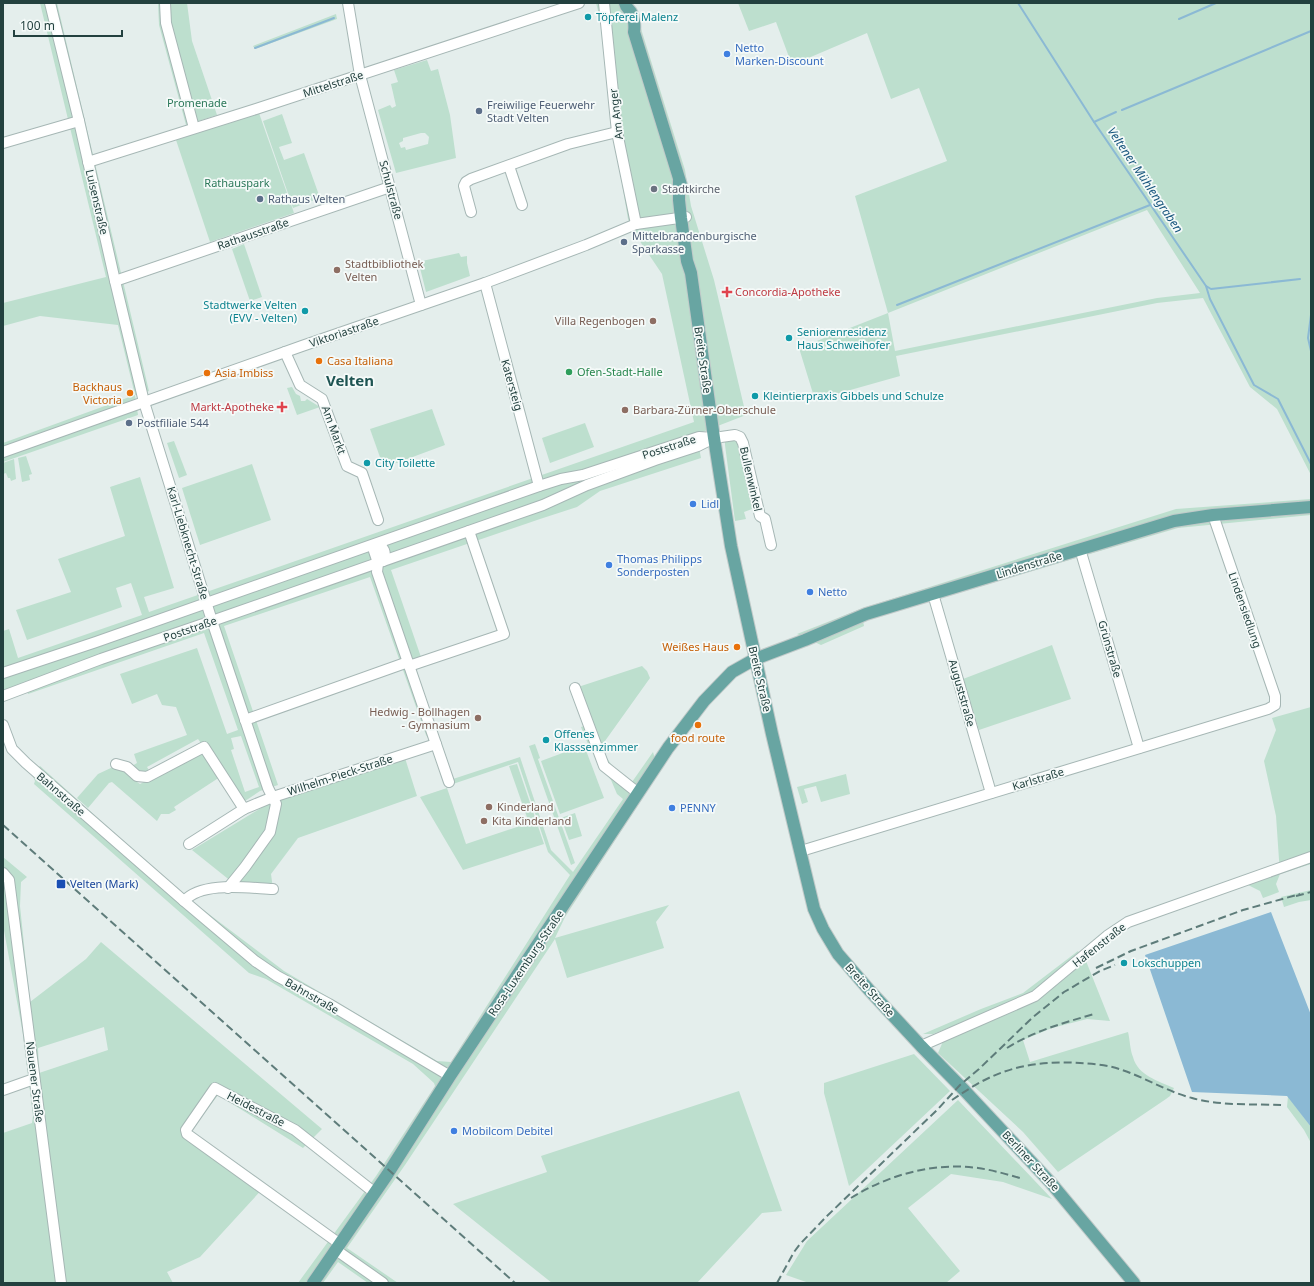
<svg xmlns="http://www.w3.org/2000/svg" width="1314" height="1286" font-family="'Noto Sans',sans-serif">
	<rect width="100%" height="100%" fill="#e4eeec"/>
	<g fill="#bddfce" fill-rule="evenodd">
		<path d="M 40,3 L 57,3 L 149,391 L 135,395 L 138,415 L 3,462 L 3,443 L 135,395 L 118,325 L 40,316 L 3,326 L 3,303 L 106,277 Z"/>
		<path d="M 158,3 L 187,3 L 192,41 L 217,115 L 186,125 L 159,25 Z"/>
		<path d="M 596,3 L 633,3 L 685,170 L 691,206 L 714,280 L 746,415 L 697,434 L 696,432 L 701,458 L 600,491 L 577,507 L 540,519 L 391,570 L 422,660 L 414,663 L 453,779 L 520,757 L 551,850 L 573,872 L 623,799 L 617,794 L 611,780 L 602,769 L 591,744 L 588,744 L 581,727 L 584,726 L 572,689 L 642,666 L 647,671 L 650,678 L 600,748 L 615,770 L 632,782 L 653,752 L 659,773 L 565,917 L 555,938 L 669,905 L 656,922 L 664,948 L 567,978 L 555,939 L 405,1165 L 347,1248 L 398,1283 L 368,1283 L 338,1262 L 323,1283 L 298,1283 L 376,1176 L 435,1086 L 434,1083 L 413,1064 L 266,979 L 249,973 L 34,784 L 35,781 L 32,774 L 40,766 L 181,893 L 284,971 L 437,1061 L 451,1062 L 570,875 L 548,852 L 518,762 L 447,786 L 435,749 L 426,735 L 370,577 L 224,626 L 278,785 L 260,791 L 242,803 L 210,748 L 204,747 L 198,739 L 147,767 L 150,772 L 146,774 L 134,770 L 132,766 L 137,763 L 134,754 L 187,735 L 176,707 L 162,705 L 157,694 L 132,704 L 120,674 L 197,648 L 227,734 L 238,730 L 204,633 L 28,694 L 27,691 L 7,698 L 4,702 L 3,631 L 9,629 L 18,658 L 142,615 L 131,583 L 116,588 L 122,607 L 27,640 L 16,610 L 71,592 L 58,559 L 125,536 L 110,487 L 140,477 L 174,588 L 144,597 L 149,612 L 694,422 L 662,274 L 635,234 L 628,219 L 613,130 L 604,33 ZM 241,736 L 259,787 L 245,792 L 231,750 L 234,749 L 231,738 Z"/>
		<path d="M 738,3 L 1311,3 L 1311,475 L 1277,409 L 1250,387 L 1203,298 L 1157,303 L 896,356 L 900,376 L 815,400 L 799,348 L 888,313 L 855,196 L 947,161 L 919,88 L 891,99 L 867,33 L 792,65 L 776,22 L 749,31 ZM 1147,210 L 1200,293 L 1157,298 L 895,351 L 888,313 Z"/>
		<path d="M 336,14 L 337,19 L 255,49 L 253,46 Z"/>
		<path d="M 427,60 L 431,71 L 438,69 L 450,115 L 456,158 L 396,173 L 378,110 L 390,105 L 392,108 L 396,106 L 391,84 L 398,82 L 394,70 ZM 421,133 L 425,133 L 429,137 L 428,144 L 406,150 L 405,147 L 401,148 L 399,143 L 403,141 L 403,138 Z"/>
		<path d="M 259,113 L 294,213 L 210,242 L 176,140 Z"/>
		<path d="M 282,114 L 292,143 L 279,147 L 284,160 L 304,153 L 320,198 L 293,208 L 263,121 Z"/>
		<path d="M 244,244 L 262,297 L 250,301 L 232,249 Z"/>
		<path d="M 459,253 L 461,257 L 467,256 L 467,263 L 470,276 L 426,292 L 419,264 L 422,264 L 422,261 Z"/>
		<path d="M 292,387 L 296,394 L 300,396 L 301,401 L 305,401 L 307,399 L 320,407 L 297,415 L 287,388 Z"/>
		<path d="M 432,409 L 445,445 L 391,465 L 381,460 L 370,429 Z"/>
		<path d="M 585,423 L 594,447 L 550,463 L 542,438 Z"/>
		<path d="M 728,440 L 737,441 L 754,504 L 752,509 L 744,512 L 746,519 L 735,521 L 725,445 L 725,442 Z"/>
		<path d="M 174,441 L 187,475 L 179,478 L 167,443 Z"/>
		<path d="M 26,456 L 32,474 L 29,475 L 30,480 L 22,482 L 18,458 Z"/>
		<path d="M 14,459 L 16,479 L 11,481 L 10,478 L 8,478 L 6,473 L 3,474 L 3,463 Z"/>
		<path d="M 252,464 L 271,520 L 200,545 L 182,488 Z"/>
		<path d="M 1311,499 L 1311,515 L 1178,528 L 863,621 L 864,626 L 821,645 L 797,634 L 863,608 L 1176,509 Z"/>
		<path d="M 1052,645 L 1071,699 L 979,730 L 963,679 Z"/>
		<path d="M 1311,707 L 1311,864 L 1280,874 L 1276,884 L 1279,892 L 1263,898 L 1260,891 L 1248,885 L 1280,874 L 1276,816 L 1264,761 L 1276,730 L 1272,718 Z"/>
		<path d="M 535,744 L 540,758 L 538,759 L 575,863 L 571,865 L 529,746 Z"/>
		<path d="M 584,745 L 604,798 L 560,814 L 541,761 Z"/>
		<path d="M 205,751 L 220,777 L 174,807 L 176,810 L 169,814 L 161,814 L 157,821 L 112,782 L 109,783 L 88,808 L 77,798 L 98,774 L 113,767 L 127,770 L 137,782 L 140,784 Z"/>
		<path d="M 405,758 L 417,796 L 298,838 L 271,874 L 273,889 L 232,882 L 192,850 L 266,805 Z"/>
		<path d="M 517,764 L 544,844 L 463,870 L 420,797 L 447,788 L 466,844 L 529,823 L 509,766 Z"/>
		<path d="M 846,774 L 850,794 L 821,802 L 816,786 L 804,789 L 808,802 L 802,804 L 797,787 Z"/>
		<path d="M 575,813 L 582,836 L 569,840 L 561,818 Z"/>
		<path d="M 3,857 L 27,877 L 21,882 L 20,906 L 30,1002 L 86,959 L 101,942 L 322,1129 L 303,1148 L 218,1095 L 191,1131 L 266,1185 L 200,1257 L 167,1272 L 173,1283 L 3,1283 L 3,1133 L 32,1123 L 33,1116 L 23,1034 L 3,925 ZM 104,1027 L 108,1050 L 39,1073 L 38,1048 Z"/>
		<path d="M 1311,890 L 1311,900 L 1299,902 L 1284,907 L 1281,897 Z"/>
		<path d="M 1078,951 L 1080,955 L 1027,997 L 933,1034 L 923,1034 L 981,1009 L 1023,993 Z"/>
		<path d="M 1086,961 L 1110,1021 L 1087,1019 L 1052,1028 L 1023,1040 L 1030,1062 L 1128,1032 C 1130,1040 1130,1050 1133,1057 C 1138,1076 1159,1081 1174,1088 L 1170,1096 L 1166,1099 L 1058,1172 L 1023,1132 L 938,1053 L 944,1039 L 1041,998 Z"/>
		<path d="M 914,1054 L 950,1091 L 849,1186 L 824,1093 L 824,1083 Z"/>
		<path d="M 739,1091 L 782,1211 L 762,1213 L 697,1283 L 552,1283 L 453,1204 L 547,1172 L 541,1156 Z"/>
		<path d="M 1288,1096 L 1311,1127 L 1311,1143 L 1304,1130 L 1287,1107 Z"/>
		<path d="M 958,1100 L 1052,1199 L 1003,1182 L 951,1174 L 908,1208 L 960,1271 L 946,1283 L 809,1283 L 786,1275 L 807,1241 Z"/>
	</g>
	<path fill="#8bb9d4" d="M 1271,912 L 1311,1015 L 1311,1127 L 1287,1096 L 1192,1092 L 1145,955 Z"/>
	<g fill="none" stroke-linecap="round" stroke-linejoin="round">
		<g stroke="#8bb9d4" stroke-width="2">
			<path d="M 1018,3 L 1094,122 L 1206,286 L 1211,289 L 1300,279"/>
			<path d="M 1179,19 L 1216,3"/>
			<path d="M 255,48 L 334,18"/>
			<path d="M 1122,110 L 1311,31"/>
			<path d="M 1094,122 L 1116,112"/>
			<path d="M 1206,286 L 1210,299 L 1254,385 L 1278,399 L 1311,464"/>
			<path d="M 897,305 L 1150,205"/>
			<path d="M 1311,315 L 1308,338 L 1311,351"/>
		</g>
		<g stroke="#a6b7b5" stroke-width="12">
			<g id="minor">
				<path d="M 50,3 L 79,121 L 115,281 L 144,402 L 212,621 L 268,788 L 276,804 L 270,832 L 245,867 L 228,888"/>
				<path d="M 165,3 L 166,23 L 194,128"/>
				<path d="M 348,3 L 360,75 L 421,305"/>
				<path d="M 604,3 L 617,132 L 636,224"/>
				<path d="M 3,143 L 79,121"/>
				<path d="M 88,162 L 256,109 L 579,3"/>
				<path d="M 509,166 L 522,205"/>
				<path d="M 471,212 L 464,186 L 466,182 L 471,179 L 568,144 L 617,132"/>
				<path d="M 115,281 L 390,187"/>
				<path d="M 485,283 L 539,486"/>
				<path d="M 285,352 L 300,385 L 322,399 L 347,466 L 362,473 L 378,520"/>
				<path d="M 3,452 L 302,346 L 485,283 L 586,245 L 636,224 L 686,217"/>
				<path d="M 1080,549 L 1139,748"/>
				<path d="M 383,561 C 387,553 384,546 376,544 L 374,551 L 378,563 L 377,572 L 449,782"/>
				<path d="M 933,594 L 991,793"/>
				<path d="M 409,666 L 504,634 L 469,531"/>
				<path d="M 3,673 L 96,642 L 539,486 L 561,479 L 583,475 L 699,437 L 714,438 L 735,435 L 740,437 L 743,443 L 760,516 L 765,519 L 771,545"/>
				<path d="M 575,688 L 604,766 L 638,793"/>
				<path d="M 3,696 L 101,659 L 212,621 L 543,505 L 587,485 L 655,460 L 698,446 L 714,438"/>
				<path d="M 245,720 L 408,662"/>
				<path d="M 3,725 L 12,749 L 26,763 L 184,901 L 255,961 L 277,976 L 329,1004 L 450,1076"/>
				<path d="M 116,764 L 127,767 L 137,776 L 147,777 L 204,747 L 244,809"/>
				<path d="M 189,844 L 244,809 L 273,797 L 436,744"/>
				<path d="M 801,851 L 1268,709 L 1275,705 L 1275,696 L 1213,515"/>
				<path d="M 3,873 L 9,880 L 61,1283"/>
				<path d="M 184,901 C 202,881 248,888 273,889"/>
				<path d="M 921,1046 L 1035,996 L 1107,936 L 1128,922 L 1311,857"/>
				<path d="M 3,1090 L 34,1079"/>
				<path d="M 340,1244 L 187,1134 L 186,1130 L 215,1088 L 295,1130 L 375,1193"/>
				<path d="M 336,1250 L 383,1283"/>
			</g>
		</g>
		<g stroke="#c1cac9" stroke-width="14">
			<g id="major">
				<path d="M 625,3 C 626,8 628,8 631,12 C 634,17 635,26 634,32 L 682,188"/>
				<path d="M 679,181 L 679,200 L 681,218 L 687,261 L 691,273 L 714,438 L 731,546 L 772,734 L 814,909 L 823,929 L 838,954 L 870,991 L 921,1046 L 965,1091 L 1051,1183 L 1134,1283"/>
				<path d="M 313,1283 L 387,1175 L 450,1076 L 668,748 L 704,701 L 732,672 L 755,659 L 805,640 L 866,614 L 1174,521 L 1213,515 L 1311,507"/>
			</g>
		</g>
		<use href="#minor" stroke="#fff" stroke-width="10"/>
		<use href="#major" stroke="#68a5a2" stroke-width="12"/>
		<g stroke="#5e7c7a" stroke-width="2" stroke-dasharray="8 4" stroke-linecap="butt">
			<path d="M 3,825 L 515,1283"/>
			<path d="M 1296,896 L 1311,892"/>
			<path d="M 1096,968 L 1131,951 L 1243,910 L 1300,894"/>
			<path d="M 1007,1048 C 1034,1031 1063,1023 1094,1014"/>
			<path d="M 952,1100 C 964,1092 977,1083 991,1077 C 1019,1064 1050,1061 1080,1063 C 1094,1064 1109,1065 1122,1070 C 1146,1078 1168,1092 1192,1098 C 1220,1106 1255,1104 1283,1105"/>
			<path d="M 851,1198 C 888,1175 933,1162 978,1168 C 992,1170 1006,1174 1020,1178"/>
			<path d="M 777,1283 L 794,1252 L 800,1244 L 827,1216 L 938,1109 L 960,1085 L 979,1069 L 1032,1018 L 1064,992 L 1100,971 L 1115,965"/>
		</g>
	</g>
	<g fill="#0f9aa8" stroke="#f5faf9" stroke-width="1.5">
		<circle cx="588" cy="17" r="4"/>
		<circle cx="305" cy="311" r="4"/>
		<circle cx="789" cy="338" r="4"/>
		<circle cx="755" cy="396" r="4"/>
		<circle cx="367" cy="463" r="4"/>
		<circle cx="546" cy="740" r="4"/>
		<circle cx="1124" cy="963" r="4"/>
	</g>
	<g fill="#3f7fe0" stroke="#f5faf9" stroke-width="1.5">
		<circle cx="727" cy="54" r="4"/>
		<circle cx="693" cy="504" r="4"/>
		<circle cx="609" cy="565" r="4"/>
		<circle cx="810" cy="592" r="4"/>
		<circle cx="672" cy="808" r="4"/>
		<circle cx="454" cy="1131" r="4"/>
	</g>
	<g fill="#5c6f8a" stroke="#f5faf9" stroke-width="1.5">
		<circle cx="479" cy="111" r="4"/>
		<circle cx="260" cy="199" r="4"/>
		<circle cx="624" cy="242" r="4"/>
		<circle cx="129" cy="423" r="4"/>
	</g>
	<circle fill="#6b7280" stroke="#f5faf9" stroke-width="1.5" cx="654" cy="189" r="4"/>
	<g fill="#8d6e63" stroke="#f5faf9" stroke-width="1.5">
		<circle cx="337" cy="270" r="4"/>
		<circle cx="653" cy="321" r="4"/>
		<circle cx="625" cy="410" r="4"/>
		<circle cx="478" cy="718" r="4"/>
		<circle cx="489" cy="807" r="4"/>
		<circle cx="484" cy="821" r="4"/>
	</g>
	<g fill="#e0444e" stroke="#f5faf9" stroke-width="1.5">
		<path d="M725 286h4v4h4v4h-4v4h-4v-4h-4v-4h4z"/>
		<path d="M280 401h4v4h4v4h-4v4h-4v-4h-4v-4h4z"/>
	</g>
	<g fill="#e8710a" stroke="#f5faf9" stroke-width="1.5">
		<circle cx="319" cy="361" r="4"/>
		<circle cx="207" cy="373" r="4"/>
		<circle cx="130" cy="393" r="4"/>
		<circle cx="737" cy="647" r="4"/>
		<circle cx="698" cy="725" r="4"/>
	</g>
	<circle fill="#2e9e5b" stroke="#f5faf9" stroke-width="1.5" cx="569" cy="372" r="4"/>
	<rect fill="#1a4fb4" stroke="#f5faf9" stroke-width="1.5" x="56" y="879" width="10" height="10" rx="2"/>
	<g text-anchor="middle" stroke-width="3.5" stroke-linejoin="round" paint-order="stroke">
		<g font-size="11" fill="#0d838f" stroke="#f5faf9" text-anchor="start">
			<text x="596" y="21">Töpferei Malenz</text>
			<text x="297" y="309" text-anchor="end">Stadtwerke Velten<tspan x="297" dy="13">(EVV - Velten)</tspan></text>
			<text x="797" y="336">Seniorenresidenz<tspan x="797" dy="13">Haus Schweihofer</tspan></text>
			<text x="763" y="400">Kleintierpraxis Gibbels und Schulze</text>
			<text x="375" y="467">City Toilette</text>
			<text x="554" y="738">Offenes<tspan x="554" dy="13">Klasssenzimmer</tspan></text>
			<text x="1132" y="967">Lokschuppen</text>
		</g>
		<g font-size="11" fill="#366cbe" stroke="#f5faf9" text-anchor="start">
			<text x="735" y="52">Netto<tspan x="735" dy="13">Marken-Discount</tspan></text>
			<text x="701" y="508">Lidl</text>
			<text x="617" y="563">Thomas Philipps<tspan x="617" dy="13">Sonderposten</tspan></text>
			<text x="818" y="596">Netto</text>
			<text x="680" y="812">PENNY</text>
			<text x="462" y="1135">Mobilcom Debitel</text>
		</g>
		<g font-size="11" fill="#23413f" stroke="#f5faf9">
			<text transform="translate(333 84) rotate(-18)" y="4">Mittelstraße</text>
			<text transform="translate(616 114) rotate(-97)" y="4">Am Anger</text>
			<text transform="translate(391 190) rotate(75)" y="4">Schulstraße</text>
			<text transform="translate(97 202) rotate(77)" y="4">Luisenstraße</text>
			<text transform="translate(253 234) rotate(-19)" y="4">Rathausstraße</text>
			<text transform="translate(344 332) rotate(-19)" y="4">Viktoriastraße</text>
			<text transform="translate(703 360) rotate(82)" y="4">Breite Straße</text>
			<text transform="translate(512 385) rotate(74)" y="4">Katersteig</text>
			<text transform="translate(334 430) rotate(70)" y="4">Am Markt</text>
			<text transform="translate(669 447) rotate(-18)" y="4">Poststraße</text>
			<text transform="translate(751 479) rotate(77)" y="4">Bullenwinkel</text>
			<text transform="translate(188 543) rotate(73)" y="4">Karl-Liebknecht-Straße</text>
			<text transform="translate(1029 565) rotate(-17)" y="4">Lindenstraße</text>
			<text transform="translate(1245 610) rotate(71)" y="4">Lindensiedlung</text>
			<text transform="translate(190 629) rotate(-19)" y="4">Poststraße</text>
			<text transform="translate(1110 649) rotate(74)" y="4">Grünstraße</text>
			<text transform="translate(760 679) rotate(77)" y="4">Breite Straße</text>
			<text transform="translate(962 693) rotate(74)" y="4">Auguststraße</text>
			<text transform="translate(340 775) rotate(-18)" y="4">Wilhelm-Pieck-Straße</text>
			<text transform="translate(1038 779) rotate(-17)" y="4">Karlstraße</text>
			<text transform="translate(61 794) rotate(41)" y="4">Bahnstraße</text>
			<text transform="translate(1099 945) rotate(-38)" y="4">Hafenstraße</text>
			<text transform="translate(526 963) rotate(-56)" y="4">Rosa-Luxemburg-Straße</text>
			<text transform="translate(870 990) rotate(48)" y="4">Breite Straße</text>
			<text transform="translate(312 996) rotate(30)" y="4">Bahnstraße</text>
			<text transform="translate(35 1082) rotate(83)" y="4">Nauener Straße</text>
			<text transform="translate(256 1109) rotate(27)" y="4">Heidestraße</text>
			<text transform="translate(1031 1161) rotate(47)" y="4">Berliner Straße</text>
		</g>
		<g font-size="11" fill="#2c795a" stroke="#f5faf9">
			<text x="197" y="107">Promenade</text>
			<text x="237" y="187">Rathauspark</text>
		</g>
		<g font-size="11" fill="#4e5e75" stroke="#f5faf9" text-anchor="start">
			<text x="487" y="109">Freiwilige Feuerwehr<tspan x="487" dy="13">Stadt Velten</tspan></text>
			<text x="268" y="203">Rathaus Velten</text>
			<text x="632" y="240">Mittelbrandenburgische<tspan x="632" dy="13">Sparkasse</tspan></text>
			<text x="137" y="427">Postfiliale 544</text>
		</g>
		<g font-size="11" fill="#5b616d" stroke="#f5faf9" text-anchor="start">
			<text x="662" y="193">Stadtkirche</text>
		</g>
		<g font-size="11" fill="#785e54" stroke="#f5faf9" text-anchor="start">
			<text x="345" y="268">Stadtbibliothek<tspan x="345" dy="13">Velten</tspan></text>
			<text x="645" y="325" text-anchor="end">Villa Regenbogen</text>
			<text x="633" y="414">Barbara-Zürner-Oberschule</text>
			<text x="470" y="716" text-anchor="end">Hedwig - Bollhagen<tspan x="470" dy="13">- Gymnasium</tspan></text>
			<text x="497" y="811">Kinderland</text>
			<text x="492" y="825">Kita Kinderland</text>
		</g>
		<g font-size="11" fill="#be3a42" stroke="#f5faf9" text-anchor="start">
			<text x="735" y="296">Concordia-Apotheke</text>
			<text x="274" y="411" text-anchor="end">Markt-Apotheke</text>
		</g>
		<g font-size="11" fill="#c56008" stroke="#f5faf9" text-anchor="start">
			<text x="327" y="365">Casa Italiana</text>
			<text x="215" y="377">Asia Imbiss</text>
			<text x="122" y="391" text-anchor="end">Backhaus<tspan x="122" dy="13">Victoria</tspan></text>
			<text x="729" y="651" text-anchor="end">Weißes Haus</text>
			<text x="698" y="742" text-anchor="middle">food route</text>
		</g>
		<g font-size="11" fill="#27864d" stroke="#f5faf9" text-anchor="start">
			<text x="577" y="376">Ofen-Stadt-Halle</text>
		</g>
		<g font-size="11" fill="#164399" stroke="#f5faf9" text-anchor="start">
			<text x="70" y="888">Velten (Mark)</text>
		</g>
		<g font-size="12" font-style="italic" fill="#1b587f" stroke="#f5faf9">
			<text transform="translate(1145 180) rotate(56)" y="4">Veltener Mühlengraben</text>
		</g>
		<g font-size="15" font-weight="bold" fill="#1e5452" stroke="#f5faf9">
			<text x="350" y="386">Velten</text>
		</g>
	</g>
	<rect width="1314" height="1286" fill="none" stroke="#23413f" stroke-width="8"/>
	<path d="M14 30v6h108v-6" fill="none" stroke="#23413f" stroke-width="2"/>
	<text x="20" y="30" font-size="12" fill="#23413f" stroke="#f5faf9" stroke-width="3" paint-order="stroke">100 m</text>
</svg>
